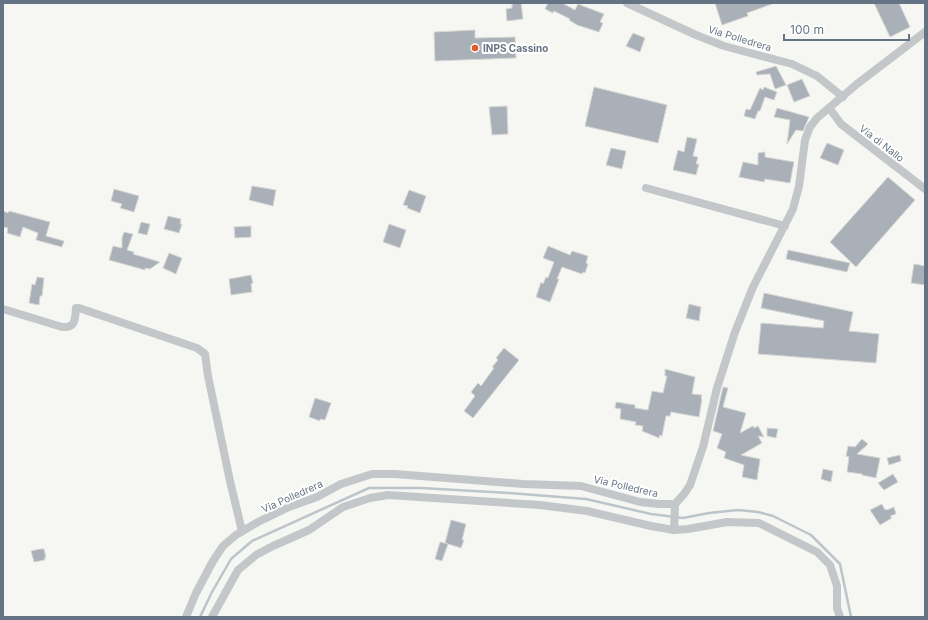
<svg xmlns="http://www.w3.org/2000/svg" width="928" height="620" font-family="Inter,sans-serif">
	<rect width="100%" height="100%" fill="#f6f6f2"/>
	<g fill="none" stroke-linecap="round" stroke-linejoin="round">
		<path stroke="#bbc5ca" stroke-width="2.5" d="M 200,617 L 212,592 L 231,559 L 252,541 L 369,488 L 421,488 L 509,493 L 586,499 L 651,514 L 683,518 L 709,513 L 738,510 L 758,512 L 773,516 L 811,535 L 840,564 L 851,617"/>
	</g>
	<g fill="#a9b0b7" stroke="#d7d7d5">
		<path d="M 521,3 L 523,19 L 507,21 L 506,9 L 512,8 L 512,4 Z"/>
		<path d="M 548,3 L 562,3 L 575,10 L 578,4 L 583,6 L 604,14 L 600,22 L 603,23 L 599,32 L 577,25 L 569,20 L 570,19 L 554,11 L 553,13 L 545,9 Z"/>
		<path d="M 715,3 L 771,3 L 772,4 L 747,13 L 748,16 L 722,25 Z"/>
		<path d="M 874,3 L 899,3 L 910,27 L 890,37 Z"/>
		<path d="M 475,30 L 475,38 L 515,37 L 516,58 L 435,61 L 434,32 Z"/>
		<path d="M 633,33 L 645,38 L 640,52 L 626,46 Z"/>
		<path d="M 776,66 L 786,85 L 775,89 L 770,74 L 757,75 L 756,72 Z"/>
		<path d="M 802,79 L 810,96 L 794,102 L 787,85 Z"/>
		<path d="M 594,87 L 667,105 L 658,143 L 585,126 Z"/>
		<path d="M 764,87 L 777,92 L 774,100 L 765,97 L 760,111 L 758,111 L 755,119 L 744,116 L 746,109 L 750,110 L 760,88 L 763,90 Z"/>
		<path d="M 507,106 L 508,134 L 492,135 L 489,107 Z"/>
		<path d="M 777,108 L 809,117 L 803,131 L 796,130 L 787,144 L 790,120 L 774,117 Z"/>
		<path d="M 687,137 L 697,139 L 693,156 L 698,157 L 696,164 L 699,164 L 696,175 L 673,170 L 678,150 L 684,152 Z"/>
		<path d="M 827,143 L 844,150 L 838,165 L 820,158 Z"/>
		<path d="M 611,148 L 626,151 L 622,169 L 606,165 Z"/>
		<path d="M 765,152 L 765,157 L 794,162 L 790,183 L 765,179 L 764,182 L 739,177 L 743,162 L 758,165 L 758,153 Z"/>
		<path d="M 888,177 L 915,200 L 856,267 L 830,242 Z"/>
		<path d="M 252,186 L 276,190 L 273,206 L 249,200 Z"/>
		<path d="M 114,189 L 139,196 L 134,212 L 120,208 L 122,204 L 111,201 Z"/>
		<path d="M 409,190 L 426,196 L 420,213 L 407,208 L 408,206 L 403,205 Z"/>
		<path d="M 3,211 L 8,213 L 9,211 L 50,222 L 46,236 L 64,241 L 62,247 L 36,240 L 38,233 L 23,227 L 20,237 L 7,233 L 8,228 L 3,227 Z"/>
		<path d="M 168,216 L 181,219 L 180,224 L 182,224 L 179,233 L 164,229 Z"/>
		<path d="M 141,222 L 150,224 L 147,235 L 138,233 Z"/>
		<path d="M 389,224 L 406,230 L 400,248 L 383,242 Z"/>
		<path d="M 251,226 L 251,237 L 235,238 L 234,227 Z"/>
		<path d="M 124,232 L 133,234 L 127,250 L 134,252 L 133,254 L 160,262 L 150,269 L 145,268 L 145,270 L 109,260 L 113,246 L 122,248 L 122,238 Z"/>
		<path d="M 548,246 L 570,255 L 572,251 L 588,256 L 586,263 L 588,264 L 585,273 L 583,272 L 582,274 L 562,267 L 557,279 L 559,279 L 550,302 L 536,297 L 541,282 L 543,284 L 546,277 L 548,278 L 554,262 L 543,258 Z"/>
		<path d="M 788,250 L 850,263 L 847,272 L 786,259 Z"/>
		<path d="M 169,253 L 182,258 L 176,274 L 163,268 Z"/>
		<path d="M 914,264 L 925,266 L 925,285 L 911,283 Z"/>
		<path d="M 251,275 L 253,283 L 251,284 L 252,292 L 231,295 L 229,279 Z"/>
		<path d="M 37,277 L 44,278 L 42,296 L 40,296 L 39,305 L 29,303 L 32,284 L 35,285 Z"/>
		<path d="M 764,293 L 853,312 L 849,331 L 879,334 L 876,363 L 758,354 L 761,323 L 823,328 L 824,321 L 761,308 Z"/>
		<path d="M 689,304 L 701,307 L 699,321 L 686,318 Z"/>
		<path d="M 504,348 L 519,360 L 473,418 L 464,411 L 475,396 L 471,392 L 478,383 L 481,386 L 494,368 L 492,367 L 498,360 L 496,358 Z"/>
		<path d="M 665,369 L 695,377 L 692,394 L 702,395 L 701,398 L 702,399 L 699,417 L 671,412 L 670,416 L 666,416 L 662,436 L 660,435 L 659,438 L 642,431 L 643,426 L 635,425 L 636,422 L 620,419 L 621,409 L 615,408 L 616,402 L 635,405 L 635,408 L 648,410 L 652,391 L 663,393 L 667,376 L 665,376 Z"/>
		<path d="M 723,387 L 728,388 L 723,407 L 746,413 L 740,433 L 753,426 L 754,428 L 758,426 L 764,437 L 758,436 L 762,443 L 741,455 L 760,459 L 757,480 L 742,477 L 744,465 L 724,458 L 726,452 L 717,448 L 722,434 L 713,431 Z"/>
		<path d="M 315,398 L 331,403 L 325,420 L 320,419 L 320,421 L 309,417 Z"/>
		<path d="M 767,428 L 778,429 L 776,438 L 767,436 Z"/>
		<path d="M 862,439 L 868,444 L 857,454 L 880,458 L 876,478 L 862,475 L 862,474 L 847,472 L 849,457 L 846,456 L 848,446 L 855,447 Z"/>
		<path d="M 900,455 L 901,461 L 889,465 L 887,458 Z"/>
		<path d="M 823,469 L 833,471 L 831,482 L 821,479 Z"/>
		<path d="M 893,474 L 898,482 L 884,490 L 878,483 Z"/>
		<path d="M 882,504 L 885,510 L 886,509 L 887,510 L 894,507 L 896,514 L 890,516 L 892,518 L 880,525 L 870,510 Z"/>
		<path d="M 451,520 L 466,524 L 462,540 L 464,540 L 461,548 L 445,543 Z"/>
		<path d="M 440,542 L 448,544 L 442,561 L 435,559 Z"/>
		<path d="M 40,549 L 44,549 L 46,558 L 44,558 L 45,560 L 34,562 L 31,551 Z"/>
	</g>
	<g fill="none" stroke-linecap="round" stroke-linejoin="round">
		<g stroke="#c3c7ca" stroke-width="8">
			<path d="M 627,3 L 696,35 L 724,46 L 792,64 L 817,76 L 843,97"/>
			<path d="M 830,109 L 841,124 L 925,189"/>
			<path d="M 646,188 L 785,226"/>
			<path d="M 3,309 L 62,327 C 76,328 75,319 76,308 L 79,308 L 197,348 L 205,354 L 208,376 L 230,481 L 242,531"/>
			<path d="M 674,530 L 675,504"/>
			<path d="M 186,617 L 196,593 L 213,561 L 223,546 L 236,535 L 258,522 L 289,507 L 317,497 L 341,484 L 372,474 L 395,474 L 523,484 L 581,486 L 640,502 L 659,504 L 675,504 L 684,494 L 690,485 L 703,447 L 717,388 L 735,332 L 753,287 L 793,209 L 799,186 L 805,140 L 810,127 L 817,118 L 857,84 L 925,32"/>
			<path d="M 212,617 L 238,570 L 256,555 L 273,546 L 309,530 L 343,507 L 370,498 L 388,495 L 540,505 L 587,511 L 651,526 L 674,530 L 688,529 L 727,522 L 759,523 L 817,552 L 830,565 L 837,586 L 837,608 L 840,617"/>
		</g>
	</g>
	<circle fill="#e45924" stroke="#fff" stroke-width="1.5" cx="475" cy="48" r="4"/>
	<g text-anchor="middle" stroke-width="4" stroke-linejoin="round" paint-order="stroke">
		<g font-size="10" fill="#657484" stroke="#fff">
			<text transform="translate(740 38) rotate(17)" y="4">Via Polledrera</text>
			<text transform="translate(882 143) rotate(38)" y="4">Via di Nallo</text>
			<text transform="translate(626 486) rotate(13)" y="4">Via Polledrera</text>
			<text transform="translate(292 496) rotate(-24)" y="4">Via Polledrera</text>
		</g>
		<g font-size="10" font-weight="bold" fill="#657484" stroke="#fff" text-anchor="start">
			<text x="483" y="52">INPS Cassino</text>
		</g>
	</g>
	<rect width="928" height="620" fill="none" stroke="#657484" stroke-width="8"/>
	<path d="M784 34v6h125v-6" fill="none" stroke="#657484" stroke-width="2"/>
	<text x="790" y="34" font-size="12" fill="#657484" stroke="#ffffff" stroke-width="3" paint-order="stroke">100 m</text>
</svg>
